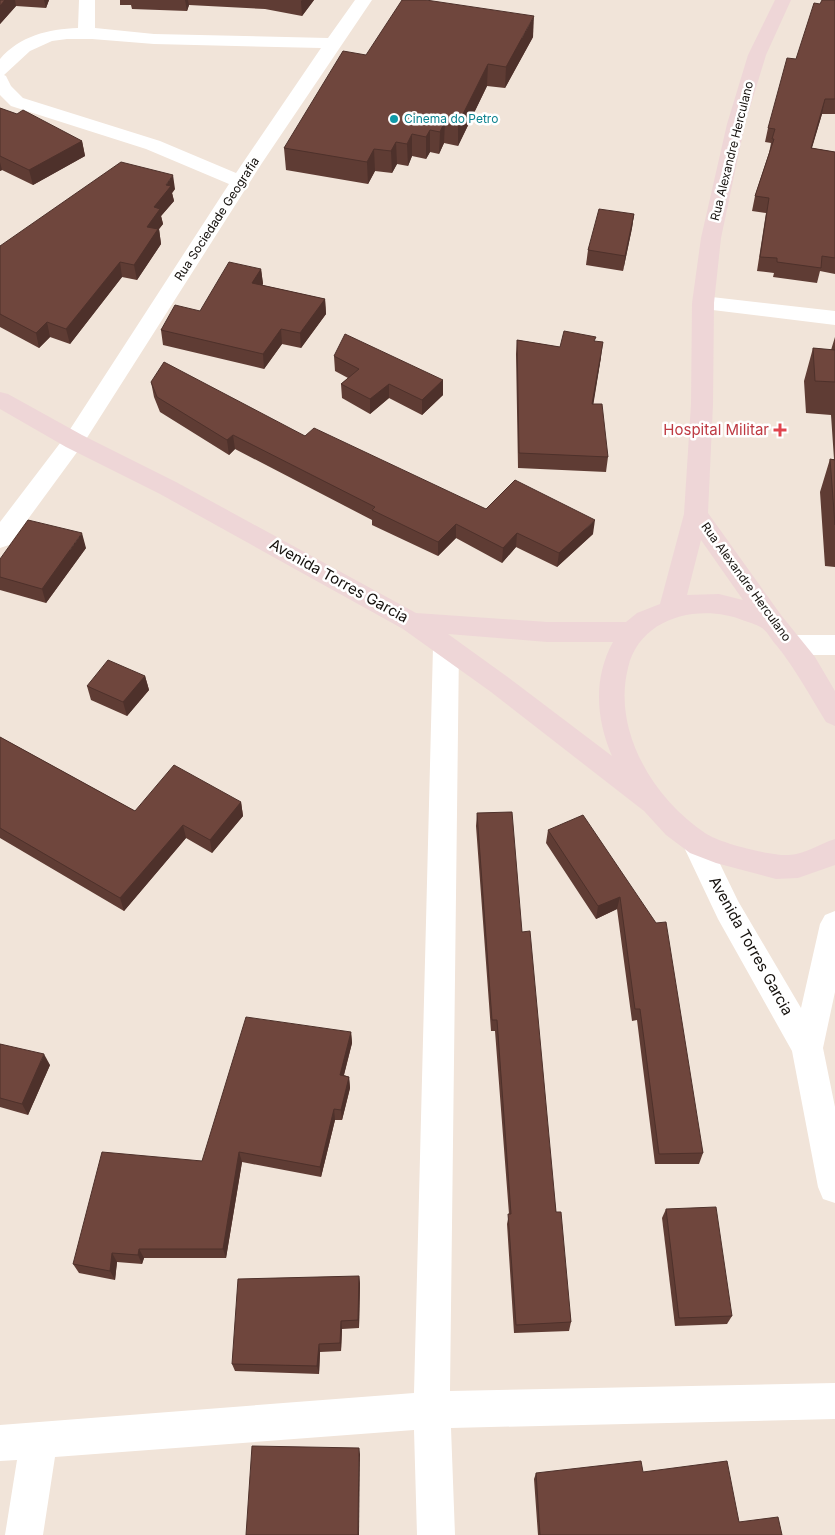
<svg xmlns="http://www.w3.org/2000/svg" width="835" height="1535" font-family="Inter,sans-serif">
	<rect width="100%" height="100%" fill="#f1e4d9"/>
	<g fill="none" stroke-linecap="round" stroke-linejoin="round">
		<g fill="#fff" fill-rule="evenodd">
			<path d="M 79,0 L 95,0 L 95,28 L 154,34 L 328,38 L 355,0 L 372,0 L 262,163 L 83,444 L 9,545 L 0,548 L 0,522 L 67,434 L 229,184 L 146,149 L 11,106 L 0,95 L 0,59 C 20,36 48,29 78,28 ZM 67,39 L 92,39 L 154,44 L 321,48 L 236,173 L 160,141 L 23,98 L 11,86 L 6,76 L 4,75 L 30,51 L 52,41 Z"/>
			<path d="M 703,296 L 835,311 L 835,325 L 696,308 L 692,303 L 696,298 Z"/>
			<path d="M 791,635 L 835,635 L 835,655 L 791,655 L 782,652 L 778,645 L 782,638 Z"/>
			<path d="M 446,637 L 455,640 L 459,647 L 450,1391 L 835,1383 L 835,1419 L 451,1428 L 455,1535 L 417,1535 L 414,1430 L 55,1457 L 43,1535 L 5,1535 L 17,1460 L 0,1461 L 0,1425 L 414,1393 L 433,647 L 437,640 Z"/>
		</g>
		<path fill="#fff" fill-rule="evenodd" d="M 696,831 L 706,835 L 738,901 L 801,1008 L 820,924 L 825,915 L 835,911 L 835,992 L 823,1048 L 835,1107 L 835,1203 L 823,1199 L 818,1187 L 792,1051 L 718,919 L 682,843 L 686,835 Z"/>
		<path fill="#eed6d7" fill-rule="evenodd" d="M 775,0 L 791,0 L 766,55 L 745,124 L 721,238 L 714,303 L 713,404 L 708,513 L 781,615 L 815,657 L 835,691 L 835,726 L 826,722 C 810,696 796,670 777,646 C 772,641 768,632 762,628 C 758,625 751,623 745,621 C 701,603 640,616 628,668 C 612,731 654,799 705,833 C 719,843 771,856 789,855 C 806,854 819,844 835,839 L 835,865 L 798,878 L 776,879 L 716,863 L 690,853 L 666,835 L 644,811 L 491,692 L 403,629 L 160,494 L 66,447 L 0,409 L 0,392 L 8,394 L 82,435 L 176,482 L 416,613 L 547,622 L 626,622 L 637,613 L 660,604 L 684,514 L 691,404 L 692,303 L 701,238 L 727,124 L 748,55 ZM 701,540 L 743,600 L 719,594 L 687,595 ZM 448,634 L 547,642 L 613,642 C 593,678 596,719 612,756 L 509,678 Z"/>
	</g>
	<g fill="#5f3c34">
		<path d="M 0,0 L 49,0 L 46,8 L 16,6 L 0,24 Z"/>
		<path d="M 120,0 L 314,0 L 302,16 L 265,9 L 189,5 L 187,11 L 132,9 L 131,5 L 120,5 Z"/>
		<path d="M 835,0 L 835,114 L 822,114 L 812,148 L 835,152 L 835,274 L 820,271 L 817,283 L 773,277 L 774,273 L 757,271 L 766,213 L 752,211 L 755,196 L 769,153 L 771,143 L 765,142 L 768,128 L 820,4 Z"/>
		<path d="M 533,37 L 505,88 L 487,86 L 458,146 L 444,143 L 439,154 L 430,152 L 426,159 L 412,156 L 408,166 L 397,164 L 392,173 L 375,171 L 368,184 L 286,170 L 284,148 L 366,55 Z"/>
		<path d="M 0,108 L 82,141 L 85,156 L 33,185 L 2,170 L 0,171 Z"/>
		<path d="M 175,189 L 172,193 L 174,201 L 161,216 L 163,224 L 159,229 L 161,244 L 137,280 L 122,277 L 70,344 L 50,337 L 39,348 L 0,327 L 0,246 Z"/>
		<path d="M 634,214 L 632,228 L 623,271 L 586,265 L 588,250 Z"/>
		<path d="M 261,269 L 263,284 L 262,285 L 325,299 L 326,314 L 301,348 L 282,344 L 264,369 L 163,345 L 161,330 L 200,311 Z"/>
		<path d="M 835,337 L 835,567 L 825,566 L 820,492 L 830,459 L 834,459 L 831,415 L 806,413 L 804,381 L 813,348 L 831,350 Z"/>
		<path d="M 517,340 L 560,347 L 596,342 L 601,357 L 593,404 L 608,457 L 606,472 L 518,468 L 516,354 Z"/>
		<path d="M 334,356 L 443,380 L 443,395 L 422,415 L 389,398 L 370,414 L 342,398 L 341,384 L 348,378 L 335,371 Z"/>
		<path d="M 151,382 L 305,436 L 486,509 L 593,534 L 557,567 L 516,547 L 502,563 L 456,538 L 438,556 L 372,525 L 372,520 L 235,449 L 229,455 L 160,412 L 154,397 Z"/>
		<path d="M 86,548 L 46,603 L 0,590 L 0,559 Z"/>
		<path d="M 145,676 L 149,690 L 127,716 L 91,700 L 87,686 Z"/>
		<path d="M 0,737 L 135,811 L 241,802 L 243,816 L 212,853 L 186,838 L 124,911 L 0,838 Z"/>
		<path d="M 477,813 L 522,932 L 556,1212 L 571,1322 L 569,1331 L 514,1333 L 507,1224 L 509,1214 L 495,1031 L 491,1031 L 476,826 Z"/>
		<path d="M 548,830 L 656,923 L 703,1153 L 699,1164 L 655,1164 L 637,1020 L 632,1021 L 617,909 L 596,919 L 546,843 Z"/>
		<path d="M 351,1032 L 352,1043 L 344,1075 L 349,1077 L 350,1088 L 342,1120 L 335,1120 L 321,1177 L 242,1162 L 226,1258 L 144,1258 L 142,1264 L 117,1262 L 115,1280 L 79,1273 L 73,1264 L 202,1161 Z"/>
		<path d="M 0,1044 L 50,1065 L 28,1115 L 0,1107 Z"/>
		<path d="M 666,1209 L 732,1316 L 727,1324 L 675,1326 L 662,1218 Z"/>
		<path d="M 359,1276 L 360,1284 L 359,1328 L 342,1329 L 341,1351 L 320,1352 L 319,1374 L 235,1371 L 232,1364 Z"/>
		<path d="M 643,1472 L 739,1522 L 782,1535 L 538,1535 L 534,1479 L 536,1473 Z"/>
	</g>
	<g fill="#4e312b">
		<path d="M 5,0 L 15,0 L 16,6 L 0,24 L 0,6 Z"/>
		<path d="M 44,0 L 49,0 L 46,8 Z"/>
		<path d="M 185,0 L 188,0 L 189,5 L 187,11 Z"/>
		<path d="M 302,0 L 314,0 L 302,16 L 301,1 Z"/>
		<path d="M 534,16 L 533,37 L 505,88 L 506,67 Z"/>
		<path d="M 488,64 L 487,86 L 458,146 L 458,124 Z"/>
		<path d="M 825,99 L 822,114 L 807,163 L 811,148 Z"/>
		<path d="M 445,121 L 444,143 L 439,154 L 440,132 Z"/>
		<path d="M 430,130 L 430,152 L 426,159 L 426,137 Z"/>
		<path d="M 412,134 L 412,156 L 408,166 L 407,144 Z"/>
		<path d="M 82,141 L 85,156 L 33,185 L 29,170 Z"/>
		<path d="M 396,142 L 397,164 L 392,173 L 391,151 Z"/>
		<path d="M 374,149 L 375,171 L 368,184 L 367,162 Z"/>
		<path d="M 0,162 L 2,170 L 0,171 Z"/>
		<path d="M 173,175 L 175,189 L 172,193 L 174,201 L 161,216 L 163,224 L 159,229 L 161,244 L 137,280 L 134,265 L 154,207 L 166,185 Z"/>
		<path d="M 634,214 L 632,228 L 623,271 L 625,256 Z"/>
		<path d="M 120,262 L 122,277 L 70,344 L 66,329 Z"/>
		<path d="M 261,269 L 263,284 L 254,298 L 252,283 Z"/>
		<path d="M 325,299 L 326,314 L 301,348 L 300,333 Z"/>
		<path d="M 47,322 L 50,337 L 39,348 L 36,333 Z"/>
		<path d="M 281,329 L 282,344 L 264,369 L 263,354 Z"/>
		<path d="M 603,342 L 601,357 L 591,419 L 592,404 Z"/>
		<path d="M 443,380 L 443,395 L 422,415 L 422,400 Z"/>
		<path d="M 389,384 L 389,398 L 370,414 L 370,399 Z"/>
		<path d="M 233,435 L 235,449 L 229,455 L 227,440 Z"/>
		<path d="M 595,520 L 593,534 L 557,567 L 559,553 Z"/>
		<path d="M 456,524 L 456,538 L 438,556 L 438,542 Z"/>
		<path d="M 82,533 L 86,548 L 46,603 L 42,589 Z"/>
		<path d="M 517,533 L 516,547 L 502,563 L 503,548 Z"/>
		<path d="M 145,676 L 149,690 L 127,716 L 123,702 Z"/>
		<path d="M 241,802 L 243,816 L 212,853 L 210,840 Z"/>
		<path d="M 183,825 L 186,838 L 124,911 L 120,898 Z"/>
		<path d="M 620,897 L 617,909 L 596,919 L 598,906 Z"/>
		<path d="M 351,1032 L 352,1043 L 341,1086 L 340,1075 Z"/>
		<path d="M 44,1054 L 50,1065 L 28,1115 L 22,1104 Z"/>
		<path d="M 349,1077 L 350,1088 L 342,1120 L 341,1110 Z"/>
		<path d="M 334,1109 L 335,1120 L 321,1177 L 320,1167 Z"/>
		<path d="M 239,1152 L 242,1162 L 226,1258 L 223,1249 Z"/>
		<path d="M 139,1249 L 144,1258 L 142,1264 L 138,1255 Z"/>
		<path d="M 112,1253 L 117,1262 L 115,1280 L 110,1271 Z"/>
		<path d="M 359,1276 L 360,1284 L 359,1328 L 358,1320 Z"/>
		<path d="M 341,1321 L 342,1329 L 341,1351 L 340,1343 Z"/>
		<path d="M 319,1344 L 320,1352 L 319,1374 L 317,1366 Z"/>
		<path d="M 359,1448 L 360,1454 L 359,1535 L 358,1535 Z"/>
	</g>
	<g fill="#6f463d" stroke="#4e312b">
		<path d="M 0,0 L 5,0 L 0,6 Z"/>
		<path d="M 402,0 L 426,0 L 534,16 L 506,67 L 488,64 L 458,124 L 445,121 L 440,132 L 430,130 L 426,137 L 412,134 L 407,144 L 396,142 L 391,151 L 374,149 L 367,162 L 284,148 L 343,51 L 366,55 Z"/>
		<path d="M 822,0 L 835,0 L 835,99 L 825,99 L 811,148 L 835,152 L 835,258 L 822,256 L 821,268 L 777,262 L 777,258 L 760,257 L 769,198 L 755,196 L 774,139 L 772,139 L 775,129 L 768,128 L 787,58 L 796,59 L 814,3 L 820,4 Z"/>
		<path d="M 0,108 L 17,114 L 23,110 L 82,141 L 29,170 L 0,156 Z"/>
		<path d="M 121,162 L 173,175 L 166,185 L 171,186 L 154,207 L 160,209 L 147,227 L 158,229 L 134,265 L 120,262 L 66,329 L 47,322 L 36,333 L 0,314 L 0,246 Z"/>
		<path d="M 599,209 L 634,214 L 625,256 L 588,250 Z"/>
		<path d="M 229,262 L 261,269 L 252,283 L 325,299 L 300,333 L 281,329 L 263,354 L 161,330 L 175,305 L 200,311 Z"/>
		<path d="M 564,331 L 596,337 L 594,341 L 603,342 L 592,404 L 602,404 L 608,457 L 519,453 L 517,340 L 560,347 Z"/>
		<path d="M 345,334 L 443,380 L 422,400 L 389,384 L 370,399 L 341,384 L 359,369 L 334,356 Z"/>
		<path d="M 813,348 L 835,350 L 835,382 L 815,381 Z"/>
		<path d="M 164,362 L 305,436 L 314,428 L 486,509 L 515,480 L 595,520 L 559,553 L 517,533 L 503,548 L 456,524 L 438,542 L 372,510 L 375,507 L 233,435 L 227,440 L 157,397 L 151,382 Z"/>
		<path d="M 830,459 L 835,460 L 835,525 Z"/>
		<path d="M 28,520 L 82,533 L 42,589 L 0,577 L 0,559 Z"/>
		<path d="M 108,660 L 145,676 L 123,702 L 87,686 Z"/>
		<path d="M 0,737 L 135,811 L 174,765 L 241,802 L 210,840 L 183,825 L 120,898 L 0,828 Z"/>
		<path d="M 512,812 L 522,932 L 530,931 L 556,1212 L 561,1212 L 571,1322 L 516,1325 L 508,1214 L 511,1214 L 497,1020 L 492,1020 L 477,813 Z"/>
		<path d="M 583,815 L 656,923 L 666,922 L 703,1153 L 659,1154 L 640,1009 L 635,1009 L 620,897 L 598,906 L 548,830 Z"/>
		<path d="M 246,1017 L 351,1032 L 340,1075 L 349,1077 L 341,1110 L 334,1109 L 320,1167 L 239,1152 L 223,1249 L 139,1249 L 138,1255 L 112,1253 L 110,1271 L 73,1264 L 102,1152 L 202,1161 Z"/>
		<path d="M 0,1044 L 44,1054 L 22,1104 L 0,1098 Z"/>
		<path d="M 716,1207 L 732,1316 L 679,1318 L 666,1209 Z"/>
		<path d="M 359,1276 L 358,1320 L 341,1321 L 340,1343 L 319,1344 L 317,1366 L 232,1364 L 238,1279 Z"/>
		<path d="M 252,1446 L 359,1448 L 358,1535 L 246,1535 Z"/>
		<path d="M 641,1461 L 643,1472 L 727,1461 L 739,1522 L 778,1517 L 782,1535 L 540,1535 L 536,1473 Z"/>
	</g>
	<circle fill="#0f9aa8" stroke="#fff" stroke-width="2" cx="394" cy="119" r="5"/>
	<path fill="#e0444e" stroke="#fff" stroke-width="2" d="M777.5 422.5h5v5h5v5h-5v5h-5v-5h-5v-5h5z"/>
	<g text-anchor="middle" stroke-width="5" stroke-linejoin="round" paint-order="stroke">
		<g font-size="12" fill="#0d838f" stroke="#fff" text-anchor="start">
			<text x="404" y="123">Cinema do Petro</text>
		</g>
		<g font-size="12" fill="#15110d" stroke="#fff">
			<text transform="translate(732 151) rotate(-76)" y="4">Rua Alexandre Herculano</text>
			<text transform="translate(217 219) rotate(-57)" y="4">Rua Sociedade Geografia</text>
			<text transform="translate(746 582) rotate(54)" y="4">Rua Alexandre Herculano</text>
		</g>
		<g font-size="15" fill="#be3a42" stroke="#fff" text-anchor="end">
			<text x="769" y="435">Hospital Militar</text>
		</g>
		<g font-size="15" fill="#15110d" stroke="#fff">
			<text transform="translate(339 581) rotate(29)" y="5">Avenida Torres Garcia</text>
			<text transform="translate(751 946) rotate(61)" y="5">Avenida Torres Garcia</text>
		</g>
	</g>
</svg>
